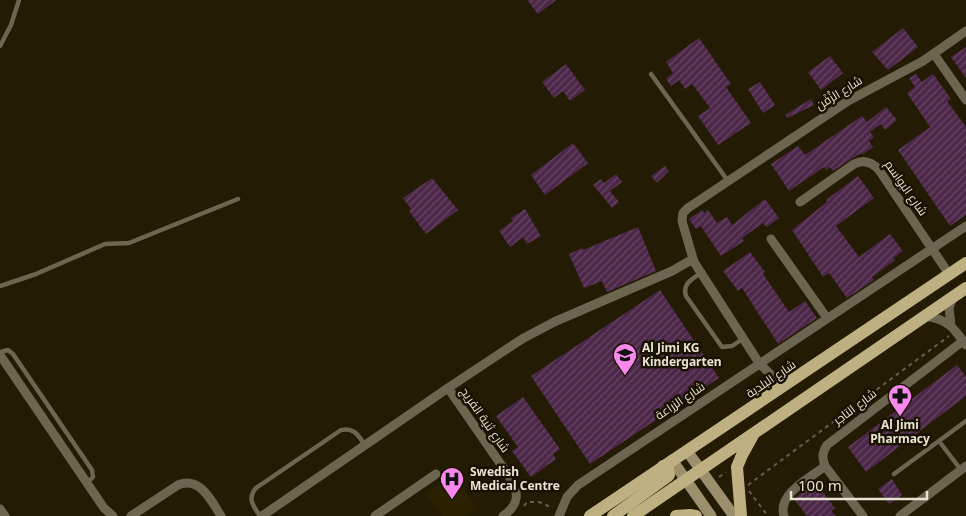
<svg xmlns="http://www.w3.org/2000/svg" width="966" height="516" font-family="'Noto Sans',Cairo,sans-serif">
	<defs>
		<pattern id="building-hatch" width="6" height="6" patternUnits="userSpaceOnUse" patternTransform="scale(1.25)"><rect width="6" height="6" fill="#4c2749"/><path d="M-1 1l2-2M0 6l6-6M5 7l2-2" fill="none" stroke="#664662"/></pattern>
	</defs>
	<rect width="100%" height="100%" fill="#231b03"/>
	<path fill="#2b2000" d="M 454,474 L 477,508 L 465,516 L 442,516 L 426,493 Z"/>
	<g fill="url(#building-hatch)">
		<path d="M 527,0 L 556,0 L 538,14 Z"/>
		<path d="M 903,28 L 918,47 L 888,70 L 872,52 Z"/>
		<path d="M 699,38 L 731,84 L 726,87 L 751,123 L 718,145 L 698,116 L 710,108 L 692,84 L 685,89 L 679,80 L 671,86 L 666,79 L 673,73 L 666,62 Z"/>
		<path d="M 966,47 L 966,78 L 951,57 Z"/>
		<path d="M 830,56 L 843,73 L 821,90 L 808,72 Z"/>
		<path d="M 566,64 L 585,90 L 570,101 L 563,91 L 554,98 L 542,82 Z"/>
		<path d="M 916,74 L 922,82 L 933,74 L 951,99 L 947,101 L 966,127 L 966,215 L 950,226 L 898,150 L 930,127 L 907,93 L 915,87 L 909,78 Z"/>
		<path d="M 760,82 L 775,105 L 763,113 L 748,89 Z"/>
		<path d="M 811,99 L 814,105 L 787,118 L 785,115 Z"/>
		<path d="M 886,107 L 897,120 L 885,130 L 881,124 L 870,132 L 874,137 L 869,141 L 873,147 L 862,155 L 861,153 L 851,159 L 833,171 L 830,167 L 826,170 L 824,167 L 789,191 L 771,164 L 798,146 L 805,155 L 862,116 L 867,122 Z"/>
		<path d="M 573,143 L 588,163 L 545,195 L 531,175 Z"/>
		<path d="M 665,166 L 669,171 L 657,183 L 651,176 Z"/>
		<path d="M 616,174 L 622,182 L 610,191 L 619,202 L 612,208 L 593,185 L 601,179 L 604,183 Z"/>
		<path d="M 858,176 L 874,198 L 836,226 L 859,257 L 890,234 L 903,251 L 893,258 L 895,260 L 872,277 L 874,280 L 847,298 L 829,273 L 823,277 L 792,230 L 827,202 L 826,200 Z"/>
		<path d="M 432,178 L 458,210 L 426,234 L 409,211 L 411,209 L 403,198 Z"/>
		<path d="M 765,199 L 779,218 L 767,227 L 763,223 L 742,238 L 744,241 L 721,256 L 701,226 L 696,229 L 689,219 L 702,210 L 704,213 L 708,210 L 717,223 L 727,217 L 732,225 Z"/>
		<path d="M 525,209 L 541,236 L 527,244 L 523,237 L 510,247 L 499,231 L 513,221 L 511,218 Z"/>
		<path d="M 638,227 L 656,271 L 607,292 L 602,281 L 584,288 L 569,254 L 582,248 L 583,250 Z"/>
		<path d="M 750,252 L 765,272 L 763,274 L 789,312 L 805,301 L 817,318 L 778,344 L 742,288 L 738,291 L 723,271 Z"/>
		<path d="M 660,290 L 719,378 L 590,464 L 531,376 Z"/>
		<path d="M 957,365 L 966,377 L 966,396 L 866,472 L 848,447 Z"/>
		<path d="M 523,397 L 560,449 L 553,454 L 556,459 L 531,477 L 512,451 L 518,447 L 496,416 Z"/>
		<path d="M 892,479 L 902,495 L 889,504 L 878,489 Z"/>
		<path d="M 815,482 L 835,508 L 831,511 L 836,516 L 807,516 L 794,499 Z"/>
	</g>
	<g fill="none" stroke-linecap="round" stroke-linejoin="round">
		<g stroke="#655e49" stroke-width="2" stroke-dasharray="4 4" stroke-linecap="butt">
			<path d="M 719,477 L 726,472"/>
			<path d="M 748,485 L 949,336"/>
			<path d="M 749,491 L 768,516"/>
			<path d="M 524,506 L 527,502 L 539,502 L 553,508"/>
		</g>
		<g stroke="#6c654f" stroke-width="4.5">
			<path d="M 0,46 L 11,25 L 19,0"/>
			<path d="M 651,74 L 728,181"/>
			<path d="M 701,273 C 692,279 682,284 686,296 L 722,347 L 732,346 L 744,338"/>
			<path d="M 0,286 L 36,274 L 105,244 L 129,243 L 238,199"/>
			<path d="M 0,352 L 8,350 L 13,354 L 92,470 L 93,477 L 87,483"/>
			<path d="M 939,441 L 961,470"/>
			<path d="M 894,474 L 966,421"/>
			<path d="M 260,516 C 253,506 247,498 256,488 L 341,430 C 354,427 358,435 365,445"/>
		</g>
		<g stroke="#6c654f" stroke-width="9">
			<path d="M 934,54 L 966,100"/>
			<path d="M 800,202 L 854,164 C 864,159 872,162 879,170 L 949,274"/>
			<path d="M 771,239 L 827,318"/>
			<path d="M 924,316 C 948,319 953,327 966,345"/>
			<path d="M 951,325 L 949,308 L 953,297"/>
			<path d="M 0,355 L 104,508 L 113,516"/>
			<path d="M 786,385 L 771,375 L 759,363 L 694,262 L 682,221 L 683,213 L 688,208 L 848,101 L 923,61 L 966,31"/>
			<path d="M 448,388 L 513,482 C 520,497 516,507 503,516"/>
			<path d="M 0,509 L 5,516"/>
			<path d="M 131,516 L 178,485 C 200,476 211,500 221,516"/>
			<path d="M 262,516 L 448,388 L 522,339 L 554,322 L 672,271 L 693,259"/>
			<path d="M 375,516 L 436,474"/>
			<path d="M 559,516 L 567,497 L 578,485 L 966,226"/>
			<path d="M 784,516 C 777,494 810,478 825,466"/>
			<path d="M 863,516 L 825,466 C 822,457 822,453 827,445 L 963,341"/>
			<path d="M 900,516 L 966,466"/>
		</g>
		<g stroke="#9b8f6c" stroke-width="11">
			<path d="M 687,451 L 734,516"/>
			<path d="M 672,460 L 711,516"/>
		</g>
		<g stroke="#bfb082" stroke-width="12">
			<path d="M 590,516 L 966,263"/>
			<path d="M 613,516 L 667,477 L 669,475 L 668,469 L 663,466"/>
			<path d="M 633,516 L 966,288"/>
			<path d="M 676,516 L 690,515 L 696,516"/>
			<path d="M 741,516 L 737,467 L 742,455 L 753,435"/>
		</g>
	</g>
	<defs>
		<g id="school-pin" transform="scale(1.25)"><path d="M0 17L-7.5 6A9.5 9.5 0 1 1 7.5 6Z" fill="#f788ec" stroke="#1a1200"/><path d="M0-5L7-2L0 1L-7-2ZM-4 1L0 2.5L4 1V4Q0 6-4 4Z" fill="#111"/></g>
		<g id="pharmacy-pin" transform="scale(1.25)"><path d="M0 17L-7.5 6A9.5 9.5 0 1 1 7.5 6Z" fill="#f788ec" stroke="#1a1200"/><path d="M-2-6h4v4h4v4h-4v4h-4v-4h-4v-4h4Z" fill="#111"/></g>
		<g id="hospital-pin" transform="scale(1.25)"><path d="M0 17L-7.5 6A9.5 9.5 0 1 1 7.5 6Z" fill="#f788ec" stroke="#1a1200"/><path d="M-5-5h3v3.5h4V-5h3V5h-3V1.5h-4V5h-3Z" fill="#111"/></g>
	</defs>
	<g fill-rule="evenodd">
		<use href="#school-pin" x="625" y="355"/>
		<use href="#pharmacy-pin" x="900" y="396"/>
		<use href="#hospital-pin" x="452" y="479"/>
	</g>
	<g text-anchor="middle" stroke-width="5" stroke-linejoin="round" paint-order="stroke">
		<g font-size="12" fill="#e8e3d3" stroke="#1a1200">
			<text transform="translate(839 93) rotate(-32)" y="4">شارع الزَّفْن</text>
			<text transform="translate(906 188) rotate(55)" y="4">شارع البواسم</text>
			<text transform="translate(771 379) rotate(-34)" y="4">شارع البلدية</text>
			<text transform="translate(680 401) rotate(-34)" y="4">شارع الزراعة</text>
			<text transform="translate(855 407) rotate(-37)" y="4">شارع التاجر</text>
			<text transform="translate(485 420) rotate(55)" y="4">شارع ثنية الفريج</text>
		</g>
		<g font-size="12" font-weight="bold" fill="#e8e3d3" stroke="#1a1200" text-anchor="start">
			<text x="642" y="352">Al Jimi KG<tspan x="642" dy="14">Kindergarten</tspan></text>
			<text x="900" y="429" text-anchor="middle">Al Jimi<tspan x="900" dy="14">Pharmacy</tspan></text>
			<text x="470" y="476">Swedish<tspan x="470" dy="14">Medical Centre</tspan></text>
		</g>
	</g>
	<path d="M791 491v8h136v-8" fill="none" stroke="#e8e3d3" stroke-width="2.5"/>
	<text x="798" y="491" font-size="15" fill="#e8e3d3" stroke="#1a1200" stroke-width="4" paint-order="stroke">100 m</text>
</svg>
